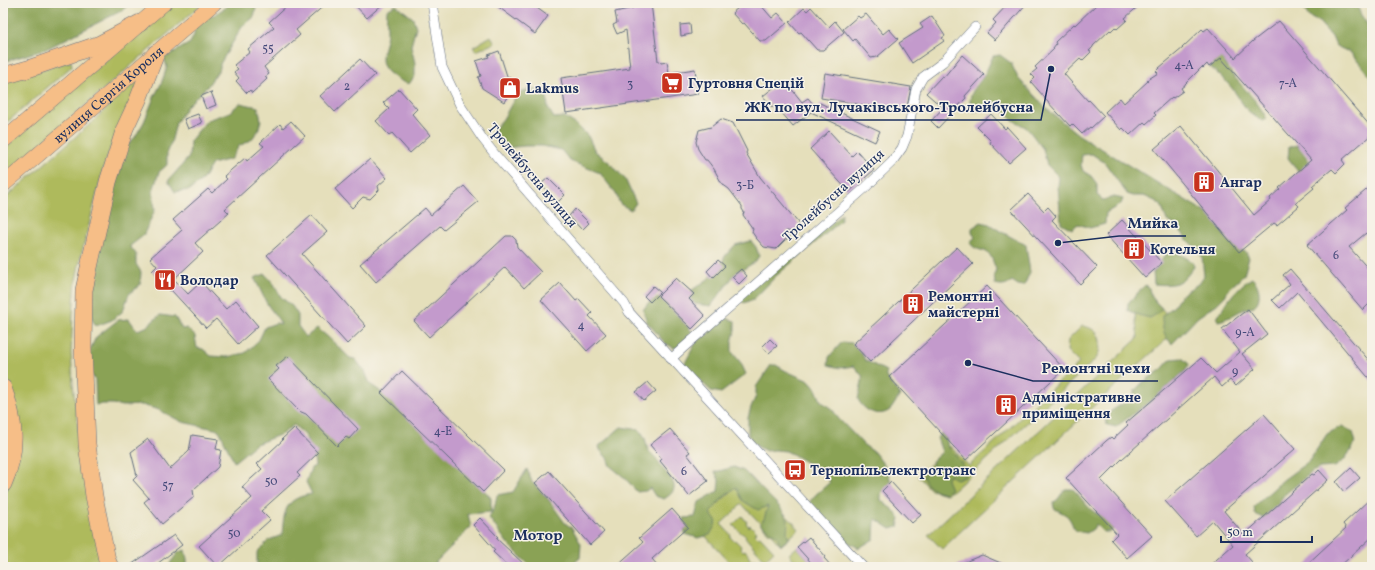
<svg xmlns="http://www.w3.org/2000/svg" width="1375" height="570" font-family="Vollkorn,serif">
	<rect width="100%" height="100%" fill="#f7f3e8"/>
	<filter id="ink" filterUnits="userSpaceOnUse"><feTurbulence type="fractalNoise" baseFrequency=".025" numOctaves="2"/><feDisplacementMap in="SourceGraphic" scale="8" xChannelSelector="R" yChannelSelector="G"/><feConvolveMatrix kernelMatrix="1 2 1 2 8 2 1 2 1" color-interpolation-filters="sRGB"/></filter>
	<filter id="wash" filterUnits="userSpaceOnUse"><feTurbulence type="fractalNoise" baseFrequency=".012" numOctaves="4" result="noise"/><feDisplacementMap in="SourceGraphic" scale="16" xChannelSelector="R" yChannelSelector="G"/><feGaussianBlur stdDeviation="0.9" result="paint"/><feColorMatrix in="noise" values="0 0 0 0 0 0 0 0 0 0 0 0 0 0 0 0 0 1.4 0 .05"/><feComposite in="paint" operator="in"/></filter>
	<g filter="url(#wash)">
		<rect width="100%" height="100%" fill="#e5dfbb"/>
		<g fill="#aeba5c" stroke="#64745d">
			<path d="M 172,3 L 203,3 L 3,177 L 3,149 Z"/>
			<path d="M 491,36 L 495,43 L 476,51 L 473,47 Z"/>
			<path d="M 71,61 L 72,66 L 3,126 L 3,80 Z"/>
			<path d="M 143,77 L 112,144 L 103,170 L 80,260 L 76,280 L 73,315 L 71,353 L 73,384 L 80,444 L 106,567 L 3,567 L 3,496 L 6,491 L 13,400 L 3,376 L 3,200 L 90,124 L 121,94 Z"/>
			<path d="M 1149,294 L 1179,328 L 1098,402 L 942,549 L 928,535 L 1138,338 L 1134,308 Z"/>
			<path d="M 1082,326 C 1101,328 1104,344 1096,359 L 954,490 L 946,494 L 931,490 L 918,476 L 950,446 L 969,466 L 1079,363 L 1067,351 L 1068,340 Z"/>
			<path d="M 749,475 L 799,529 L 781,546 L 773,537 L 774,536 L 771,533 L 770,534 L 742,504 L 721,524 L 731,535 L 730,537 L 734,541 L 735,540 L 741,546 L 740,548 L 743,551 L 745,550 L 750,556 L 749,557 L 752,561 L 754,559 L 759,566 L 758,567 L 734,567 L 695,525 Z"/>
			<path d="M 742,516 L 747,522 L 746,523 L 749,527 L 750,525 L 757,532 L 755,534 L 758,537 L 760,536 L 774,551 L 765,560 L 745,537 L 746,536 L 743,533 L 742,534 L 733,525 Z"/>
			<path d="M 797,547 L 815,567 L 801,567 L 799,566 L 800,564 L 797,561 L 796,562 L 789,554 Z"/>
		</g>
		<g fill="#8aa254" stroke="#526859">
			<path d="M 3,3 L 131,3 L 121,11 L 46,49 L 3,62 Z"/>
			<path d="M 232,3 L 257,3 L 254,17 L 242,27 L 220,64 L 220,68 L 207,87 L 188,105 L 176,123 L 171,143 L 167,151 L 167,165 L 159,172 L 153,191 L 155,210 L 143,236 L 130,246 L 136,254 L 136,264 L 141,272 L 140,285 L 129,294 L 123,311 L 112,320 L 96,326 L 92,319 L 90,277 L 110,183 L 120,172 L 119,154 L 135,137 L 144,122 L 155,95 L 161,84 L 167,67 L 164,58 L 190,43 L 194,35 L 195,25 L 208,15 L 214,15 Z"/>
			<path d="M 1300,3 L 1356,3 L 1361,15 L 1372,31 L 1372,79 L 1351,53 L 1336,46 L 1332,37 L 1319,22 L 1309,17 Z"/>
			<path d="M 396,5 L 413,18 L 416,27 L 411,46 L 415,63 L 415,76 L 409,84 C 401,82 395,78 388,72 C 375,59 387,47 387,31 C 387,24 386,18 387,10 Z"/>
			<path d="M 1218,53 C 1224,60 1227,67 1232,74 C 1244,89 1258,101 1267,119 L 1263,121 C 1244,112 1243,102 1231,87 C 1224,79 1216,72 1208,65 Z"/>
			<path d="M 1000,55 L 1011,63 L 1018,78 L 1047,109 L 1079,135 L 1210,215 L 1227,239 L 1236,248 L 1246,252 L 1249,258 L 1244,275 L 1229,289 L 1225,296 L 1217,304 L 1198,317 L 1172,344 C 1163,335 1162,328 1162,316 L 1175,305 L 1179,297 L 1188,290 L 1198,284 L 1204,276 L 1202,257 L 1196,248 L 1189,242 L 1177,226 L 1167,221 L 1161,205 L 1155,201 L 1144,196 L 1133,196 L 1127,194 L 1105,163 L 1092,154 L 1082,155 L 1081,165 L 1083,171 L 1091,176 L 1097,184 L 1097,195 L 1103,200 L 1114,197 L 1123,199 L 1121,204 L 1106,213 L 1105,224 L 1090,228 L 1078,224 L 1072,229 L 1061,223 L 1058,186 L 1059,177 L 1047,165 L 1043,149 L 1027,128 L 1011,119 L 993,100 L 986,108 L 973,112 C 964,93 978,88 985,73 C 988,68 990,62 993,56 Z"/>
			<path d="M 532,88 L 547,97 L 548,108 L 554,118 L 565,117 L 578,126 L 588,136 L 595,151 L 610,163 L 625,179 L 636,203 L 631,210 L 620,204 L 616,194 L 600,173 L 570,161 L 561,150 L 542,146 L 525,146 L 505,148 L 494,136 L 495,128 L 503,119 L 517,94 Z"/>
			<path d="M 240,103 L 258,107 L 261,120 L 258,131 L 251,140 L 239,146 L 231,159 L 212,164 L 203,179 L 190,190 L 175,192 L 168,181 L 189,157 L 190,141 L 207,120 L 230,112 Z"/>
			<path d="M 1297,145 L 1310,162 L 1299,172 L 1288,158 L 1289,147 Z"/>
			<path d="M 842,214 L 841,220 L 835,226 L 776,276 L 754,299 L 744,303 L 739,299 Z"/>
			<path d="M 981,222 L 989,224 L 1000,231 L 1026,245 L 1030,272 L 1024,286 L 1018,285 L 1012,281 C 1007,285 1002,286 995,284 L 994,275 L 996,269 C 994,265 992,257 989,254 C 983,248 976,252 970,243 L 975,237 L 972,233 L 972,228 Z"/>
			<path d="M 751,241 L 756,247 L 759,256 L 755,262 L 735,274 L 711,306 L 694,304 L 690,297 L 692,290 L 708,279 L 721,265 L 725,256 L 735,245 Z"/>
			<path d="M 1175,251 L 1193,262 L 1194,267 C 1191,270 1189,274 1186,277 C 1178,286 1164,285 1154,284 L 1153,272 L 1166,254 Z"/>
			<path d="M 265,274 L 274,284 L 281,297 L 292,306 L 298,315 L 298,326 L 306,337 L 317,328 L 328,337 L 350,358 L 355,359 L 365,371 L 370,384 L 387,396 L 477,482 L 491,498 L 491,512 L 468,514 L 471,527 L 431,567 L 257,567 L 257,552 L 269,540 L 282,535 C 284,512 284,498 312,494 L 306,482 L 311,468 L 315,466 L 314,458 L 305,435 L 294,425 L 282,434 L 256,444 L 234,462 L 219,430 L 182,422 L 159,410 L 142,405 L 122,406 L 113,404 L 103,404 L 96,405 L 95,380 L 87,368 L 87,356 L 96,337 L 118,320 L 129,319 L 137,330 L 146,327 L 160,315 L 175,317 L 182,329 L 187,328 L 195,336 L 197,348 L 203,349 L 211,356 L 227,357 L 245,353 L 259,340 L 265,327 L 276,323 L 281,324 C 277,316 270,310 266,302 C 262,294 259,286 254,278 Z"/>
			<path d="M 1252,278 C 1259,284 1263,299 1254,306 C 1252,308 1247,308 1245,309 C 1235,313 1229,319 1218,321 L 1217,318 C 1226,303 1237,286 1252,278 Z"/>
			<path d="M 1145,285 L 1149,288 C 1150,296 1155,302 1162,308 L 1157,314 L 1150,318 L 1138,315 L 1127,310 L 1128,303 Z"/>
			<path d="M 660,297 L 676,311 L 680,319 L 688,327 L 693,333 L 683,346 L 674,348 L 665,343 L 647,322 L 643,310 L 648,303 Z"/>
			<path d="M 726,318 L 735,321 L 735,331 L 732,342 L 732,352 L 741,363 L 746,374 L 721,393 L 711,391 L 684,365 L 697,340 L 707,335 L 712,327 Z"/>
			<path d="M 842,342 L 852,343 L 860,350 L 865,360 L 886,371 L 886,377 L 900,395 C 897,400 894,405 891,409 C 880,419 863,411 858,399 L 863,377 L 854,366 L 840,368 L 828,365 L 829,357 Z"/>
			<path d="M 1182,358 L 1189,364 L 1186,370 L 1158,395 L 1116,427 L 1107,425 L 1105,419 L 1111,411 L 1132,398 L 1135,390 L 1142,383 L 1162,369 L 1171,359 Z"/>
			<path d="M 771,365 L 776,365 L 786,371 L 809,381 L 816,389 L 821,401 L 833,410 L 838,418 L 864,445 L 874,452 L 888,470 L 891,483 L 881,493 L 881,500 L 892,509 L 900,518 L 898,527 L 891,529 L 876,519 L 875,520 L 874,539 L 859,548 L 839,538 L 830,524 L 812,510 L 810,501 C 816,493 823,489 830,482 L 822,472 L 794,455 L 786,451 L 775,450 L 766,451 L 755,445 L 748,435 L 748,418 L 751,407 L 756,396 L 756,387 Z"/>
			<path d="M 1342,426 L 1353,432 L 1356,443 L 1344,460 L 1335,467 L 1320,468 L 1312,472 L 1283,496 L 1278,506 L 1264,518 L 1255,514 L 1254,507 L 1261,500 L 1283,480 L 1309,461 L 1327,434 Z"/>
			<path d="M 621,427 L 640,430 L 645,438 L 648,451 C 656,457 656,458 661,466 C 670,479 684,487 664,499 L 655,496 L 650,488 L 646,491 L 637,492 L 625,478 L 610,466 L 607,458 L 600,450 L 599,446 Z"/>
			<path d="M 941,433 L 946,438 L 948,446 L 967,470 L 965,477 L 957,479 L 948,475 L 947,480 L 951,489 L 945,493 C 934,490 927,488 923,476 L 926,472 L 933,466 L 932,461 L 942,452 L 937,438 Z"/>
			<path d="M 734,467 L 744,471 L 780,507 L 788,520 L 787,533 L 789,539 L 780,545 L 777,536 L 760,524 L 764,519 L 768,506 L 758,510 L 743,501 L 736,487 L 723,498 L 710,513 L 717,522 L 710,535 L 698,538 L 685,534 L 683,518 L 695,517 L 699,502 L 718,491 L 719,480 L 715,472 Z"/>
			<path d="M 527,469 L 532,482 L 548,499 L 565,523 L 572,528 L 581,544 L 580,558 L 569,567 L 531,567 L 508,544 L 489,518 L 495,505 L 497,495 L 513,492 Z"/>
			<path d="M 1065,489 L 1073,489 C 1081,496 1089,512 1099,514 C 1102,515 1106,515 1109,515 L 1116,527 L 1110,532 L 1103,532 L 1096,524 L 1093,529 L 1087,533 C 1069,531 1076,527 1068,517 C 1066,514 1058,511 1054,508 L 1053,503 L 1058,499 Z"/>
			<path d="M 185,550 L 187,559 L 187,567 L 169,567 L 169,565 L 178,552 Z"/>
		</g>
		<g id="blocks">
			<g fill="#c39acc">
				<path d="M 290,3 L 327,3 L 296,30 L 300,35 L 264,67 L 269,74 L 265,77 L 267,79 L 252,93 L 250,90 L 247,93 L 236,81 L 239,78 L 234,72 L 238,69 L 234,65 L 250,52 L 248,49 L 274,27 L 269,22 Z"/>
				<path d="M 353,3 L 384,3 L 367,18 Z"/>
				<path d="M 493,3 L 530,3 L 548,16 L 535,34 Z"/>
				<path d="M 632,3 L 651,3 L 658,61 L 660,61 L 661,63 L 667,62 L 669,73 L 695,69 L 698,94 L 566,113 L 561,78 L 630,68 L 626,30 L 617,34 L 613,25 L 617,23 L 615,12 L 633,8 Z"/>
				<path d="M 744,3 L 759,3 L 772,18 L 778,13 L 787,23 L 766,41 L 760,41 L 744,23 L 742,24 L 732,13 Z"/>
				<path d="M 1009,3 L 1027,3 L 995,40 L 987,33 L 996,23 L 993,20 Z"/>
				<path d="M 1098,3 L 1142,3 L 1125,18 L 1127,20 L 1117,29 L 1115,27 L 1111,31 L 1110,30 L 1093,46 L 1093,47 L 1089,51 L 1091,52 L 1082,61 L 1080,59 L 1064,74 L 1088,101 L 1089,100 L 1104,116 L 1091,128 L 1090,127 L 1082,134 L 1072,124 L 1070,126 L 1045,99 L 1045,98 L 1031,82 L 1035,78 L 1031,74 L 1037,69 L 1035,67 L 1054,49 L 1053,48 L 1056,44 L 1055,42 L 1074,24 L 1075,25 Z"/>
				<path d="M 811,7 L 829,27 L 835,21 L 844,32 L 823,50 L 817,50 L 801,32 L 799,33 L 789,22 L 804,8 L 807,11 Z"/>
				<path d="M 866,14 L 883,34 L 889,29 L 898,39 L 877,57 L 871,58 L 855,39 L 853,41 L 843,29 L 858,16 L 860,18 Z"/>
				<path d="M 932,16 L 945,36 L 942,38 L 944,41 L 912,63 L 899,43 L 923,28 L 920,24 Z"/>
				<path d="M 1279,21 L 1372,128 L 1372,134 L 1342,160 L 1345,164 L 1336,173 L 1332,169 L 1312,186 L 1314,188 L 1296,203 L 1299,206 L 1277,225 L 1274,223 L 1239,252 L 1154,149 L 1181,126 L 1254,215 L 1271,200 L 1270,198 L 1280,189 L 1279,188 L 1311,160 L 1221,58 L 1209,67 L 1207,64 L 1203,68 L 1202,67 L 1185,84 L 1185,85 L 1181,88 L 1183,91 L 1173,98 L 1172,97 L 1154,113 L 1156,115 L 1146,124 L 1144,122 L 1130,135 L 1123,128 L 1121,130 L 1105,112 L 1120,98 L 1124,103 L 1148,81 L 1147,80 L 1158,73 L 1156,71 L 1159,68 L 1183,48 L 1182,48 L 1202,29 L 1204,31 L 1208,28 L 1235,58 L 1253,41 Z"/>
				<path d="M 690,24 L 691,34 L 681,36 L 680,25 Z"/>
				<path d="M 499,51 L 507,76 L 517,82 L 504,102 L 482,88 L 478,77 L 481,76 L 476,61 L 489,57 L 488,55 Z"/>
				<path d="M 962,55 L 984,75 L 965,96 L 966,98 L 938,128 L 931,121 L 943,108 L 926,93 L 942,76 L 944,77 Z"/>
				<path d="M 360,59 L 375,75 L 335,112 L 320,96 Z"/>
				<path d="M 825,73 L 911,87 L 906,112 L 821,98 Z"/>
				<path d="M 786,82 L 802,102 L 808,98 L 819,111 L 820,103 L 880,131 L 875,142 L 811,112 L 793,126 L 775,105 L 772,107 L 763,96 L 778,84 L 780,86 Z"/>
				<path d="M 399,89 L 417,109 L 412,114 L 430,135 L 410,153 L 392,133 L 389,135 L 376,121 L 389,109 L 383,103 Z"/>
				<path d="M 211,92 L 216,105 L 206,109 L 201,96 Z"/>
				<path d="M 198,114 L 202,123 L 188,129 L 184,119 Z"/>
				<path d="M 991,114 L 1005,129 L 1007,127 L 1026,148 L 1009,163 L 990,143 L 991,141 L 977,127 Z"/>
				<path d="M 721,119 L 733,123 L 747,151 L 746,153 L 760,177 L 799,224 L 797,225 L 796,232 L 786,231 L 790,237 L 785,240 L 776,249 L 764,247 L 756,238 L 752,232 L 753,229 L 743,215 L 744,212 L 742,209 L 742,206 L 729,189 L 722,184 L 714,169 L 707,160 L 705,160 L 698,149 L 696,142 L 699,130 L 711,127 Z"/>
				<path d="M 291,121 L 305,136 L 225,209 L 229,213 L 195,243 L 203,252 L 174,279 L 188,294 L 201,282 L 226,309 L 236,300 L 258,326 L 238,344 L 216,319 L 206,328 L 171,290 L 170,291 L 152,271 L 157,266 L 150,258 L 182,230 L 173,220 L 208,189 L 212,193 L 227,179 L 224,176 L 245,158 L 247,161 L 264,146 L 260,143 L 280,124 L 283,128 Z"/>
				<path d="M 829,131 L 852,156 L 857,151 L 874,170 L 849,192 L 810,149 Z"/>
				<path d="M 370,159 L 387,178 L 378,186 L 379,190 L 370,199 L 363,197 L 352,208 L 335,189 Z"/>
				<path d="M 548,178 L 565,195 L 558,202 L 541,184 Z"/>
				<path d="M 1372,185 L 1372,241 L 1366,233 L 1349,247 L 1372,273 L 1372,301 L 1363,310 L 1307,245 L 1347,210 L 1345,208 Z"/>
				<path d="M 464,186 L 478,202 L 444,230 L 440,226 L 376,282 L 360,264 L 425,208 L 431,215 Z"/>
				<path d="M 1028,194 L 1044,211 L 1048,207 L 1056,216 L 1052,220 L 1097,267 L 1080,284 L 1011,210 Z"/>
				<path d="M 575,209 L 589,223 L 582,230 L 569,216 Z"/>
				<path d="M 312,215 L 327,232 L 302,254 L 366,326 L 347,344 L 267,255 Z"/>
				<path d="M 1122,220 L 1162,263 L 1145,278 L 1106,235 Z"/>
				<path d="M 506,236 L 512,236 L 516,240 L 517,247 L 541,272 L 524,288 L 505,267 L 429,337 L 414,321 Z"/>
				<path d="M 957,247 L 973,264 L 870,362 L 853,344 Z"/>
				<path d="M 718,260 L 725,266 L 713,278 L 707,271 Z"/>
				<path d="M 741,269 L 747,276 L 739,284 L 732,277 Z"/>
				<path d="M 1290,269 L 1372,364 L 1372,382 L 1297,292 L 1280,308 L 1272,300 L 1290,284 L 1283,275 Z"/>
				<path d="M 676,278 L 694,294 L 689,299 L 705,316 L 692,329 L 658,296 Z"/>
				<path d="M 560,283 L 576,301 L 579,299 L 592,313 L 589,316 L 606,334 L 587,351 L 541,300 Z"/>
				<path d="M 653,286 L 660,292 L 650,302 L 644,296 Z"/>
				<path d="M 987,286 L 1064,369 L 966,460 L 889,377 Z"/>
				<path d="M 1248,309 L 1267,334 L 1242,354 L 1255,369 L 1236,386 L 1230,380 L 1222,387 L 1214,377 L 1122,459 L 1101,480 L 1152,536 L 1127,558 L 1111,540 L 1117,534 L 1066,478 L 1106,441 L 1111,437 L 1113,439 L 1128,425 L 1126,423 L 1201,358 L 1216,373 L 1240,352 L 1222,329 Z"/>
				<path d="M 770,339 L 777,346 L 769,353 L 762,347 Z"/>
				<path d="M 288,356 L 358,429 L 349,439 L 346,437 L 337,446 L 306,414 L 299,411 L 268,379 L 279,369 L 276,366 Z"/>
				<path d="M 402,371 L 504,470 L 483,492 L 381,393 Z"/>
				<path d="M 648,382 L 656,391 L 644,401 L 636,392 Z"/>
				<path d="M 1264,414 L 1295,449 L 1224,511 L 1244,535 L 1312,474 L 1314,475 L 1319,470 L 1328,480 L 1245,554 L 1252,562 L 1246,567 L 1208,567 L 1233,545 L 1213,521 L 1196,536 L 1165,501 Z"/>
				<path d="M 294,428 L 318,453 L 297,473 L 300,476 L 261,511 L 270,520 L 218,567 L 199,546 L 252,498 L 242,487 L 262,469 L 257,464 L 283,440 L 282,439 Z"/>
				<path d="M 670,429 L 690,452 L 687,454 L 708,481 L 689,496 L 660,461 L 662,459 L 650,445 Z"/>
				<path d="M 192,435 L 218,439 L 216,449 L 221,450 L 218,467 L 193,490 L 194,497 L 162,524 L 144,502 L 149,498 L 133,480 L 137,476 L 131,452 L 148,439 L 170,469 L 189,451 Z"/>
				<path d="M 1351,468 L 1360,478 L 1344,492 L 1336,482 Z"/>
				<path d="M 549,471 L 604,532 L 590,545 L 535,483 Z"/>
				<path d="M 891,482 L 921,515 L 912,523 L 882,491 Z"/>
				<path d="M 1372,497 L 1372,537 L 1339,567 L 1304,567 L 1346,528 L 1343,524 Z"/>
				<path d="M 672,509 L 688,527 L 652,559 L 659,567 L 615,567 L 643,542 L 639,538 Z"/>
				<path d="M 480,518 L 498,537 L 496,538 L 527,567 L 509,567 L 493,552 L 495,550 L 473,525 Z"/>
				<path d="M 174,535 L 182,545 L 153,567 L 128,567 Z"/>
				<path d="M 809,537 L 826,557 L 824,558 L 832,567 L 815,567 L 797,547 Z"/>
				<path d="M 982,555 L 1010,567 L 955,567 L 955,566 Z"/>
			</g>
		</g>
	</g>
	<g filter="url(#ink)">
		<use href="#blocks" fill-opacity="0" stroke="#626d7f" stroke-width="1"/>
		<g fill="none" stroke-linecap="round" stroke-linejoin="round">
			<g stroke="#626d7f" stroke-width="10">
				<g id="street">
					<path d="M 432,3 L 442,67 L 460,105 L 482,138 L 497,157 L 624,303 L 629,312 L 863,567"/>
					<path d="M 671,359 L 683,348 L 865,188 L 892,162 L 902,148 L 907,136 L 916,89 L 923,77 L 943,62 L 975,27"/>
				</g>
			</g>
			<g stroke="#626d7f" stroke-width="16">
				<g id="primary">
					<path d="M 3,141 L 164,3"/>
					<path id="s1" d="M 3,185 L 214,3"/>
				</g>
			</g>
			<g stroke="#626d7f" stroke-width="18">
				<g id="highway">
					<path d="M 3,76 L 28,69 L 100,44 L 140,23"/>
					<path d="M 3,388 C 15,420 18,451 3,484"/>
					<path d="M 110,567 L 107,560 L 94,496 L 87,444 L 83,347 L 84,290 L 108,182 L 125,128 L 138,100 L 156,53"/>
				</g>
			</g>
			<use href="#street" stroke="#fff" stroke-width="9"/>
			<use href="#primary" stroke="#f6be87" stroke-width="15"/>
			<use href="#highway" stroke="#f6be87" stroke-width="17"/>
		</g>
	</g>
	<defs>
		<g id="supermarket-square" transform="scale(1.15)"><rect x="-9" y="-9" width="18" height="18" rx="4" fill="#c8321e" stroke="#f7f3e8"/><path d="M-6-5.5h2.5l.6 2H6L4.5 2H-2.5L-4.4-4H-6ZM-1.5 3.2a1.3 1.3 0 1 0 .1 0ZM3 3.2a1.3 1.3 0 1 0 .1 0Z" fill="#fff"/></g>
		<g id="shop-square" transform="scale(1.15)"><rect x="-9" y="-9" width="18" height="18" rx="4" fill="#c8321e" stroke="#f7f3e8"/><path d="M-5-2.5h2.3a2.7 3.5 0 0 1 5.4 0H5L5.5 6h-11ZM-1.5-2.5h3a1.5 2.3 0 0 0-3 0Z" fill="#fff"/></g>
		<g id="building-square" transform="scale(1.15)"><rect x="-9" y="-9" width="18" height="18" rx="4" fill="#c8321e" stroke="#f7f3e8"/><path d="M-4-6H4V6H1V3H-1V6H-4ZM-2.5-4.3h1.7v1.8h-1.7ZM.8-4.3h1.7v1.8H.8ZM-2.5-1h1.7V.8h-1.7ZM.8-1h1.7V.8H.8Z" fill="#fff"/></g>
		<g id="restaurant-square" transform="scale(1.15)"><rect x="-9" y="-9" width="18" height="18" rx="4" fill="#c8321e" stroke="#f7f3e8"/><path d="M-5-6h1v4h1v-4h1v4h1v-4h1v5L-1.5 .5V6h-2V.5L-5-1ZM5-6V6H3V1.5H1.5Q1.5-4 5-6Z" fill="#fff"/></g>
		<g id="bus-square" transform="scale(1.15)"><rect x="-9" y="-9" width="18" height="18" rx="4" fill="#c8321e" stroke="#f7f3e8"/><path d="M-5-6H5V4H4V6H2V4H-2V6H-4V4H-5ZM-3.5-4V0h7V-4ZM-3.5 1.2v1.5H-2V1.2ZM2 1.2v1.5H3.5V1.2Z" fill="#fff"/></g>
	</defs>
	<g fill-rule="evenodd">
		<use href="#supermarket-square" x="672" y="83"/>
		<use href="#shop-square" x="510" y="88"/>
		<use href="#building-square" x="1204" y="182"/>
		<use href="#building-square" x="1134" y="249"/>
		<use href="#restaurant-square" x="165" y="280"/>
		<use href="#building-square" x="913" y="304"/>
		<use href="#building-square" x="1006" y="405"/>
		<use href="#bus-square" x="795" y="470"/>
	</g>
	<g text-anchor="middle" stroke-width="3" stroke-linejoin="round" paint-order="stroke">
		<g font-size="12" fill="#454a7a">
			<text x="268" y="52">55</text>
			<text x="1184" y="69">4-А</text>
			<text x="1288" y="87">7-А</text>
			<text x="630" y="88">3</text>
			<text x="347" y="90">2</text>
			<text x="745" y="189">3-Б</text>
			<text x="1336" y="259">6</text>
			<text x="581" y="329">4</text>
			<text x="1245" y="336">9-А</text>
			<text x="1235" y="375">9</text>
			<text x="443" y="435">4-Е</text>
			<text x="684" y="475">6</text>
			<text x="271" y="485">50</text>
			<text x="168" y="489">57</text>
			<text x="234" y="537">50</text>
		</g>
		<g font-size="14" font-weight="bold" fill="#1b2f5e" stroke="#f7f3e8" text-anchor="start">
			<text x="688" y="88">Гуртовня Спецій</text>
			<text x="526" y="93">Lakmus</text>
			<text x="1220" y="187">Ангар</text>
			<text x="1150" y="254">Котельня</text>
			<text x="180" y="285">Володар</text>
			<text x="928" y="301">Ремонтні<tspan x="928" dy="16">майстерні</tspan></text>
			<text x="1022" y="402">Адміністративне<tspan x="1022" dy="16">приміщення</tspan></text>
			<text x="810" y="475">Тернопільелектротранс</text>
		</g>
		<g font-size="14" fill="#1b2f5e" stroke="#f7f3e8">
			<text dy="5" stroke="none"><textPath href="#s1" startOffset="139">вулиця Сергія Короля</textPath></text>
			<text transform="translate(533 175) rotate(50)" y="5">Тролейбусна вулиця</text>
			<text transform="translate(833 195) rotate(-42)" y="5">Тролейбусна вулиця</text>
		</g>
		<g font-size="15" font-weight="bold" fill="#1b2f5e" stroke="#f7f3e8">
			<text x="538" y="540">Мотор</text>
		</g>
	</g>
	<path fill="none" stroke="#1b2f5e" stroke-width="1.5" d="M1051 69L1041 120H736M1058 243L1119 236H1186M968 363L1033 381H1158"/>
	<g fill="#1b2f5e" stroke="#f7f3e8" stroke-width="1.5">
		<circle cx="1051" cy="69" r="4"/>
		<circle cx="1058" cy="243" r="4"/>
		<circle cx="968" cy="363" r="4"/>
	</g>
	<g font-size="15" text-anchor="middle" font-weight="bold" fill="#1b2f5e" stroke="#f7f3e8" stroke-width="3" stroke-linejoin="round" paint-order="stroke">
		<text x="889" y="112">ЖК по вул. Лучаківського-Тролейбусна</text>
		<text x="1153" y="228">Мийка</text>
		<text x="1096" y="373">Ремонтні цехи</text>
	</g>
	<rect width="1375" height="570" fill="none" stroke="#f7f3e8" stroke-width="16"/>
	<path d="M1221 536v6h91v-6" fill="none" stroke="#1b2f5e" stroke-width="2"/>
	<text x="1227" y="536" font-size="12" fill="#1b2f5e" stroke="#f7f3e8" stroke-width="3" paint-order="stroke">50 m</text>
</svg>
